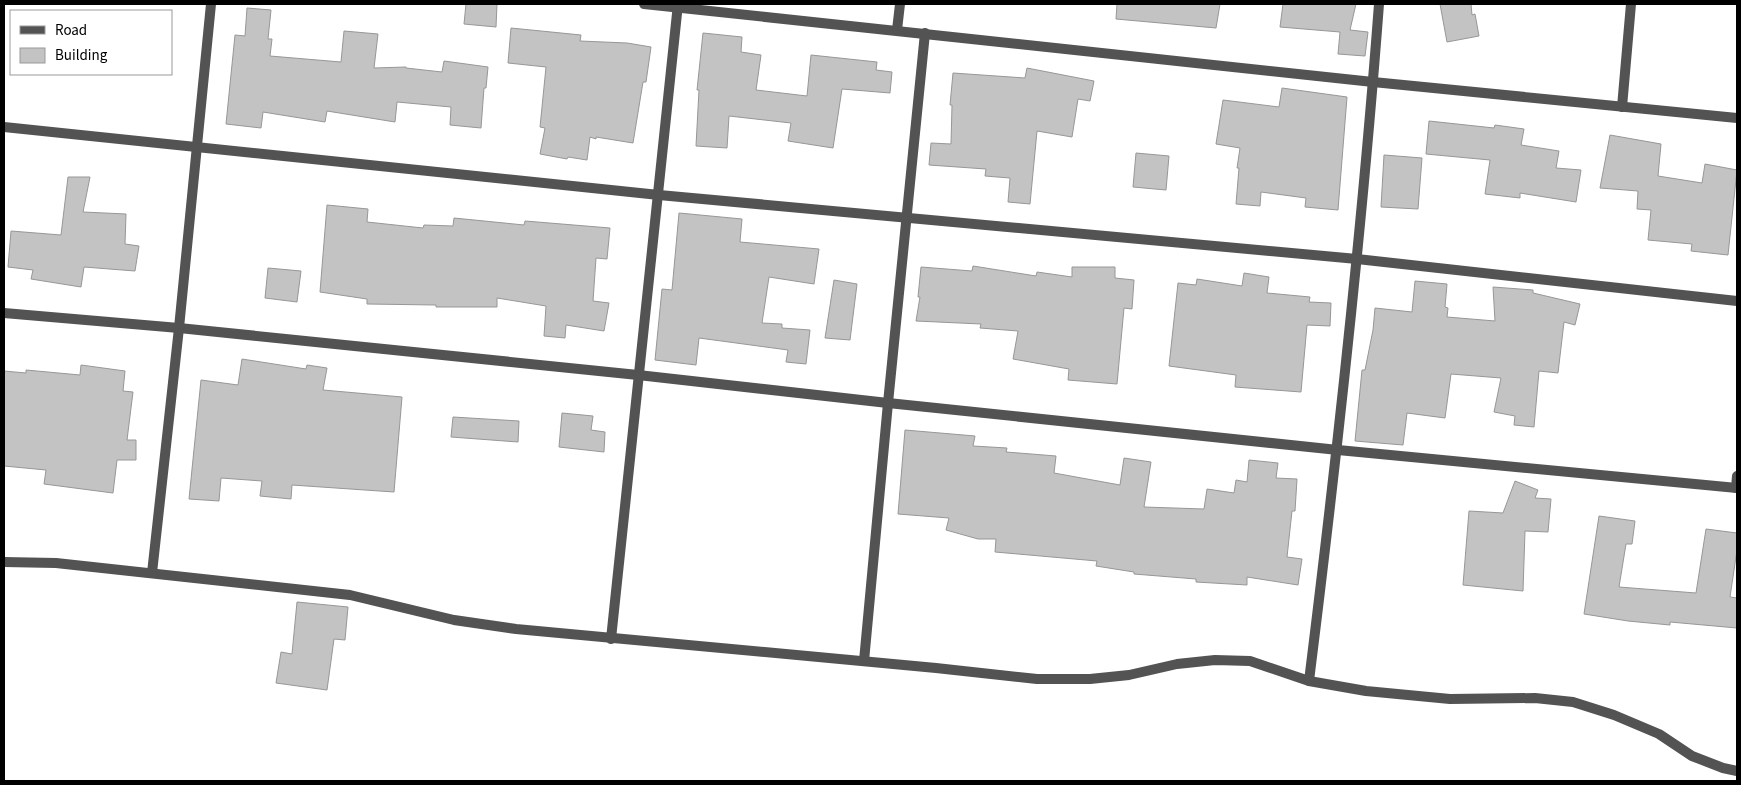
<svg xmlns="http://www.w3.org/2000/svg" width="1741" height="785" font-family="'Source Sans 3',sans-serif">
	<rect width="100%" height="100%" fill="#fff"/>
	<g fill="#c3c3c3" stroke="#979797">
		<path d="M 466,4 L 497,4 L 496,27 L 464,24 Z"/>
		<path d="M 1117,4 L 1220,4 L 1216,28 L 1116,19 Z"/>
		<path d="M 1283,4 L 1356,4 L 1350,30 L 1368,32 L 1365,56 L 1338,54 L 1340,32 L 1280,27 Z"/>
		<path d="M 1440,4 L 1471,4 L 1472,15 L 1475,14 L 1479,36 L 1447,42 Z"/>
		<path d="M 247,8 L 271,10 L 268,39 L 272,39 L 270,56 L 341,62 L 344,31 L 378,34 L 374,68 L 406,67 L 406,68 L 442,72 L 444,61 L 488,67 L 486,88 L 484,88 L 481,128 L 450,125 L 451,107 L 397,102 L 395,122 L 327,111 L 325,122 L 263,112 L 261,128 L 226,124 L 235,35 L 245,36 Z"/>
		<path d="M 511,28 L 581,35 L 580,41 L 627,43 L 651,47 L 646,82 L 643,82 L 633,143 L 596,137 L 596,139 L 590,137 L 587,160 L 568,157 L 567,159 L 540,154 L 545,128 L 540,127 L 546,67 L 508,63 Z"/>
		<path d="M 703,33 L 742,37 L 741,52 L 761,55 L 756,90 L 807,96 L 811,55 L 877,62 L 876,70 L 892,72 L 890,93 L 842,89 L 833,148 L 788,141 L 791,123 L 729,116 L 727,148 L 696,146 L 699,90 L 697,90 Z"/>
		<path d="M 1027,68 L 1094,81 L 1090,101 L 1078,99 L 1072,137 L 1037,131 L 1030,204 L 1008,202 L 1010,178 L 985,176 L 986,169 L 929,165 L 931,143 L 951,144 L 952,105 L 950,105 L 953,73 L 1025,78 Z"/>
		<path d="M 1282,88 L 1347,97 L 1338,210 L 1305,207 L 1306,198 L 1261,192 L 1260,206 L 1236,204 L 1239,168 L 1237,168 L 1240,148 L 1216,144 L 1223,100 L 1279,107 Z"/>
		<path d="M 1429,121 L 1494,128 L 1495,125 L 1524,129 L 1521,145 L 1559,151 L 1556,168 L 1581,170 L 1576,202 L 1520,193 L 1520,198 L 1485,194 L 1490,160 L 1426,154 Z"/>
		<path d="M 1610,135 L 1661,144 L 1658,176 L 1702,183 L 1705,164 L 1737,170 L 1728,255 L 1691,251 L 1692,244 L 1648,240 L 1651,210 L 1637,209 L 1638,191 L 1600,188 Z"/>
		<path d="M 1136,153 L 1169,156 L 1166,190 L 1133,187 Z"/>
		<path d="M 1384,155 L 1422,158 L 1418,209 L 1381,207 Z"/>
		<path d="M 68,177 L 90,177 L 83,212 L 126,214 L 125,244 L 139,246 L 135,271 L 84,267 L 81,287 L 31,279 L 33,270 L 8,267 L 11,231 L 61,235 Z"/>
		<path d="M 327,205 L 368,209 L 367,222 L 423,228 L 424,225 L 453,226 L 454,218 L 524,225 L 525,221 L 610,228 L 607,259 L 596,258 L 593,301 L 609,303 L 604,331 L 566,325 L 565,338 L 544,336 L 546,306 L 497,298 L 497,307 L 436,307 L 436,305 L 367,304 L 367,299 L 320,292 Z"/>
		<path d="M 679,213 L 742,219 L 740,242 L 819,249 L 814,284 L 769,277 L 762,323 L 782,324 L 782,328 L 810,330 L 806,364 L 786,362 L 788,350 L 699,338 L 696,365 L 655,360 L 662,289 L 672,290 Z"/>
		<path d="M 973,266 L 1036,276 L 1037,272 L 1072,277 L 1072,267 L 1115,267 L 1115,278 L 1134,280 L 1132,309 L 1124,308 L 1117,384 L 1068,380 L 1069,369 L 1013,359 L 1018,331 L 980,328 L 981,324 L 916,321 L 920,297 L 918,297 L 921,267 L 972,271 Z"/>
		<path d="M 268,268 L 301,271 L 297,302 L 265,298 Z"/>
		<path d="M 1244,273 L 1269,277 L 1267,293 L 1310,297 L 1309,302 L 1331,303 L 1330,326 L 1307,325 L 1301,392 L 1235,387 L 1236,375 L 1169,366 L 1178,283 L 1196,285 L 1197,279 L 1242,286 Z"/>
		<path d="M 834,280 L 857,284 L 850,340 L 825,338 Z"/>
		<path d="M 1415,281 L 1447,284 L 1445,307 L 1448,308 L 1447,317 L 1495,321 L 1493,287 L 1533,290 L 1533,293 L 1580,304 L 1575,325 L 1564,322 L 1558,373 L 1539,371 L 1534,427 L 1514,425 L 1515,416 L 1494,412 L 1501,378 L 1451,374 L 1445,418 L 1407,413 L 1403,445 L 1355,441 L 1362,370 L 1365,370 L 1373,330 L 1375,308 L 1412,312 Z"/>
		<path d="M 242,359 L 306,369 L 307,365 L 327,368 L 323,390 L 402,397 L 394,492 L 292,485 L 291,499 L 260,496 L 262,481 L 221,478 L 219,501 L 189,499 L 201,380 L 238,385 Z"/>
		<path d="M 81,365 L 125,371 L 123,391 L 133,392 L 127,440 L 136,440 L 136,460 L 117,460 L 113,493 L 44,484 L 46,470 L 4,466 L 4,371 L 26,373 L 26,370 L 80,375 Z"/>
		<path d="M 562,413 L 593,416 L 591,430 L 605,432 L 604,452 L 559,447 Z"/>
		<path d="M 453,417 L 519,421 L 518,442 L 451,437 Z"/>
		<path d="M 905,430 L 975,436 L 973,446 L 1007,448 L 1006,452 L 1056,456 L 1054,473 L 1120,485 L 1124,458 L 1151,462 L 1144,507 L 1204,509 L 1207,489 L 1234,493 L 1236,480 L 1247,482 L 1249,460 L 1278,463 L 1276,478 L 1297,479 L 1295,511 L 1292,511 L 1287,557 L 1302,559 L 1298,585 L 1247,577 L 1247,585 L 1196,582 L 1196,579 L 1134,574 L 1134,572 L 1096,566 L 1097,561 L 995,552 L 996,539 L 978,539 L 946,530 L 949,518 L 898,514 Z"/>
		<path d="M 1515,481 L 1538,490 L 1535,498 L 1551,499 L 1548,532 L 1525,531 L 1523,591 L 1463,585 L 1469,511 L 1503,513 Z"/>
		<path d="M 1599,516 L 1635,521 L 1632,544 L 1626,544 L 1619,587 L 1696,593 L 1706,529 L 1737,533 L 1737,550 L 1730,597 L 1737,598 L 1737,628 L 1670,622 L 1670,625 L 1628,621 L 1584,614 Z"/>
		<path d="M 297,602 L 348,607 L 345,640 L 334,639 L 327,690 L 276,683 L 281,652 L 292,654 Z"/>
	</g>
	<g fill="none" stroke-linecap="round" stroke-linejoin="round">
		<g stroke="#535353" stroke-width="10">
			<path d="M 644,4 L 1373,82 L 1737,118"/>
			<path d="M 897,30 L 900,4"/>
			<path d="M 1622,107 L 1631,4"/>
			<path d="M 4,127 L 659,195 L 1357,259 L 1737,301"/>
			<path d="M 4,313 L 179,328 L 638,375 L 888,403 L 1338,450 L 1737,488"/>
			<path d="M 1736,488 L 1737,476"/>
			<path d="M 4,562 L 56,563 L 350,595 L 454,620 L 516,629 L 936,668 L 1037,679 L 1090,679 L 1129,675 L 1177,664 L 1215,660 L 1250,661 L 1309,681 L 1366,691 L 1450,699 L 1535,698 L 1573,702 L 1614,715 L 1659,734 L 1692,756 L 1723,768 L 1737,771"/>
			<path d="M 152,573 L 179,328 L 211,4"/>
			<path d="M 611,639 L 678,4"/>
			<path d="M 864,661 L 888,403 L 925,33"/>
			<path d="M 1309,681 C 1337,456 1362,230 1379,4"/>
		</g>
	</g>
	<rect width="1741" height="785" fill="none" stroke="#000000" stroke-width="10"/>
	<rect x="10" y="10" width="162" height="65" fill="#ffffff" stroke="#999999"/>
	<rect x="20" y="26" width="25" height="8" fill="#535353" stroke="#999999"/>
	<text x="55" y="35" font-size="15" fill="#000000">Road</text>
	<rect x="20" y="48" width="25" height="15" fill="#c3c3c3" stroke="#999999"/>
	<text x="55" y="60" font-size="15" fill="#000000">Building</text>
</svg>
